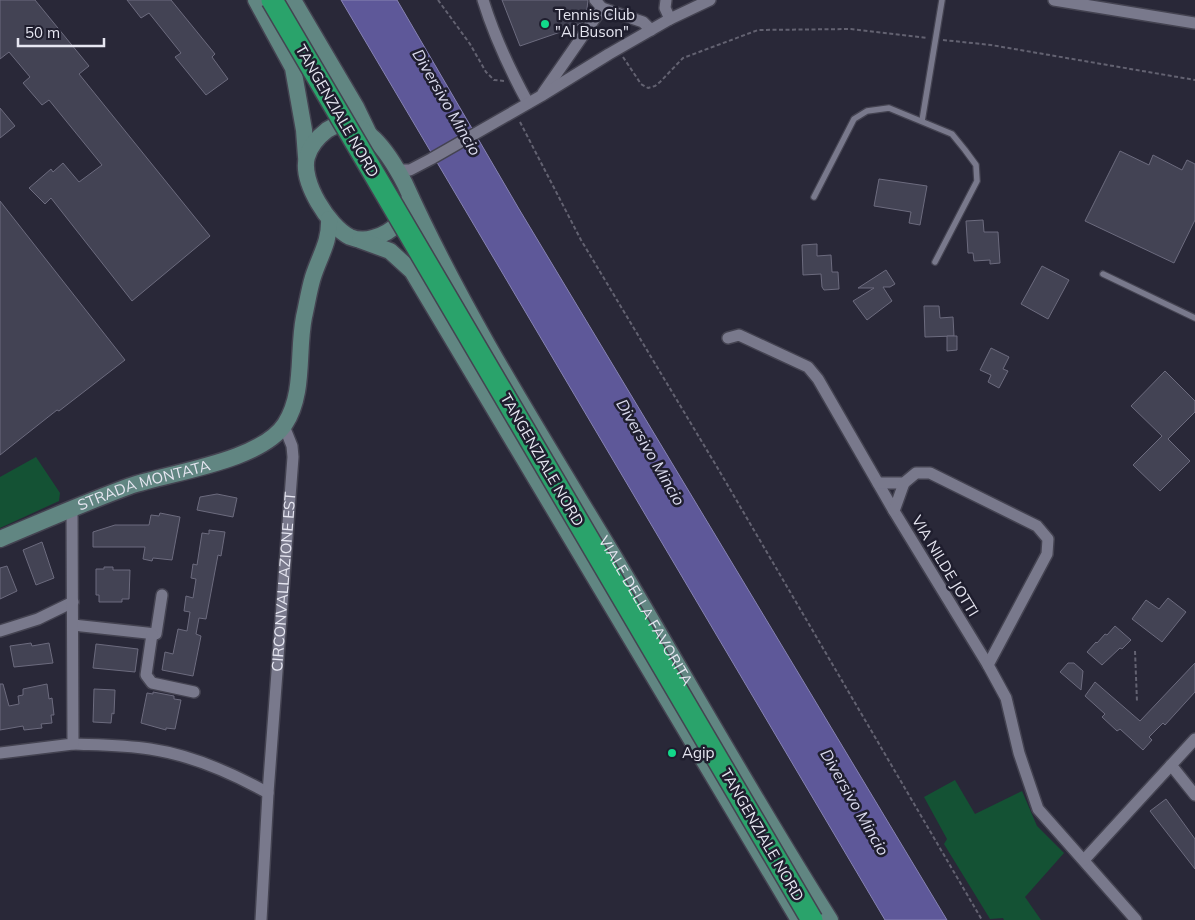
<svg xmlns="http://www.w3.org/2000/svg" width="1195" height="920" font-family="Mulish,sans-serif">
	<rect width="100%" height="100%" fill="#292838"/>
	<g fill="#145234">
		<path d="M 36,457 L 60,493 L 59,501 L 0,528 L 0,477 Z"/>
		<path d="M 955,780 L 975,814 L 1022,791 L 1037,826 L 1064,853 L 1025,897 L 1041,920 L 1004,920 L 1003,918 L 990,919 L 944,844 L 947,839 L 924,797 Z"/>
	</g>
	<path fill="#5e5899" stroke="#8783b3" d="M 341,0 L 397,0 L 519,209 L 947,920 L 885,920 Z"/>
	<g fill="#434354" stroke="#6c6b7e">
		<path d="M 0,0 L 35,0 L 89,66 L 79,74 L 210,236 L 132,301 L 51,198 L 45,204 L 29,188 L 51,169 L 53,172 L 63,163 L 79,182 L 102,165 L 49,100 L 42,105 L 23,83 L 30,77 L 9,52 L 0,59 Z"/>
		<path d="M 127,0 L 171,0 L 215,54 L 212,57 L 228,79 L 206,95 L 175,57 L 181,53 L 149,13 L 141,18 Z"/>
		<path d="M 502,0 L 588,0 L 586,17 L 583,22 L 572,28 L 520,46 Z"/>
		<path d="M 0,108 L 15,126 L 0,138 Z"/>
		<path d="M 1120,151 L 1149,165 L 1153,155 L 1182,170 L 1187,160 L 1195,164 L 1195,220 L 1174,263 L 1085,221 Z"/>
		<path d="M 879,179 L 927,186 L 920,225 L 909,223 L 911,212 L 874,206 Z"/>
		<path d="M 0,201 L 125,360 L 59,411 L 57,410 L 0,455 Z"/>
		<path d="M 983,220 L 984,232 L 998,232 L 1000,263 L 990,264 L 990,260 L 974,261 L 973,253 L 968,253 L 966,221 Z"/>
		<path d="M 817,244 L 817,256 L 831,255 L 832,272 L 838,272 L 839,289 L 824,290 L 822,287 L 821,274 L 803,275 L 802,245 Z"/>
		<path d="M 1042,266 L 1069,280 L 1048,319 L 1021,304 Z"/>
		<path d="M 886,270 L 895,284 L 890,287 L 883,287 L 892,301 L 867,320 L 853,301 L 874,288 L 858,288 Z"/>
		<path d="M 924,306 L 939,306 L 940,318 L 953,317 L 954,336 L 925,337 Z"/>
		<path d="M 947,336 L 957,336 L 957,350 L 947,351 Z"/>
		<path d="M 991,348 L 1009,357 L 1003,369 L 1008,371 L 999,388 L 988,382 L 991,375 L 980,370 Z"/>
		<path d="M 1165,371 L 1195,401 L 1195,412 L 1168,439 L 1190,461 L 1160,491 L 1133,465 L 1162,436 L 1131,406 Z"/>
		<path d="M 217,494 L 237,498 L 233,517 L 197,510 L 200,497 Z"/>
		<path d="M 160,513 L 180,517 L 172,560 L 153,558 L 152,561 L 143,559 L 145,547 L 93,547 L 93,532 L 115,525 L 149,525 L 151,515 L 159,516 Z"/>
		<path d="M 209,530 L 225,532 L 221,556 L 218,555 L 206,619 L 199,618 L 196,634 L 201,636 L 193,676 L 162,670 L 165,652 L 173,654 L 178,629 L 187,631 L 190,612 L 184,611 L 186,596 L 193,598 L 196,579 L 191,578 L 193,564 L 197,565 L 202,533 L 209,534 Z"/>
		<path d="M 42,542 L 54,578 L 36,585 L 23,550 Z"/>
		<path d="M 7,566 L 17,591 L 0,599 L 0,568 Z"/>
		<path d="M 104,567 L 113,567 L 113,570 L 130,570 L 129,599 L 122,599 L 122,602 L 99,602 L 99,595 L 96,595 L 96,569 L 104,569 Z"/>
		<path d="M 1168,598 L 1186,612 L 1162,642 L 1132,619 L 1146,600 L 1159,609 Z"/>
		<path d="M 1115,626 L 1131,640 L 1122,649 L 1120,648 L 1102,665 L 1087,652 L 1096,642 L 1097,643 L 1105,634 L 1107,635 Z"/>
		<path d="M 31,643 L 32,646 L 49,643 L 53,663 L 14,667 L 10,646 Z"/>
		<path d="M 96,644 L 138,649 L 135,672 L 93,668 Z"/>
		<path d="M 1068,663 L 1074,663 L 1083,671 L 1081,690 L 1060,672 Z"/>
		<path d="M 1195,663 L 1195,692 L 1165,725 L 1163,723 L 1149,737 L 1152,740 L 1143,750 L 1120,729 L 1117,731 L 1102,717 L 1105,714 L 1085,696 L 1095,682 L 1140,721 Z"/>
		<path d="M 0,684 L 3,684 L 9,706 L 19,704 L 18,696 L 23,695 L 23,689 L 47,684 L 49,699 L 52,698 L 54,715 L 51,715 L 52,723 L 41,724 L 42,728 L 24,730 L 23,726 L 0,730 Z"/>
		<path d="M 94,689 L 115,690 L 114,714 L 112,713 L 111,723 L 93,722 Z"/>
		<path d="M 153,692 L 174,696 L 174,699 L 181,700 L 175,729 L 166,728 L 166,730 L 141,723 L 147,693 L 153,694 Z"/>
		<path d="M 1166,799 L 1195,839 L 1195,869 L 1150,811 Z"/>
	</g>
	<g fill="none" stroke-linecap="round" stroke-linejoin="round">
		<g stroke="#444351" stroke-width="8">
			<g id="lane">
				<path d="M 922,121 L 942,0"/>
				<path d="M 814,197 L 854,119 L 867,111 L 889,108 L 952,134 L 965,150 L 976,165 L 977,181 L 935,262"/>
				<path d="M 1103,274 L 1195,318"/>
			</g>
		</g>
		<g stroke="#444351" stroke-width="14">
			<g id="street">
				<path d="M 483,0 C 494,36 510,70 528,103"/>
				<path d="M 595,0 L 602,8 L 643,22 L 651,30"/>
				<path d="M 666,0 L 665,8 L 670,19"/>
				<path d="M 1054,0 L 1195,23"/>
				<path d="M 543,93 L 602,8"/>
				<path d="M 397,170 L 410,170 L 431,159 L 541,96 L 609,54 L 670,19 L 710,0"/>
				<path d="M 728,338 L 739,335 L 808,367 L 818,379 L 894,511 L 988,665 L 1006,698 L 1019,753 L 1038,809 L 1136,920"/>
				<path d="M 878,483 L 904,483 L 916,473 L 930,473 L 1037,526 L 1048,539 L 1047,554 L 988,665"/>
				<path d="M 894,511 L 904,483"/>
				<path d="M 73,625 L 156,634 L 162,595"/>
				<path d="M 0,631 L 38,619 L 73,602"/>
				<path d="M 152,634 L 146,675 L 152,683 L 194,692"/>
				<path d="M 73,744 C 98,745 124,745 150,749 C 191,755 232,773 268,793"/>
				<path d="M 0,753 L 73,744 L 72,508"/>
				<path d="M 1171,765 L 1195,795"/>
				<path d="M 1084,860 L 1195,739"/>
				<path id="s1" d="M 261,920 L 268,793 L 293,457 L 292,446 L 284,426"/>
			</g>
		</g>
		<g stroke="#444351" stroke-width="19">
			<g id="secondary">
				<path d="M 256,0 L 293,68 L 304,130 L 306,157"/>
				<path d="M 293,0 L 356,107 L 369,134"/>
				<path id="s2" d="M 410,195 C 406,218 395,232 373,238 C 366,240 357,240 350,237 C 329,227 300,181 307,157 C 310,146 318,137 327,130 C 362,107 392,159 405,184 C 464,315 542,437 616,560 C 687,680 755,802 830,920"/>
				<path d="M 360,240 L 390,251 L 412,271 L 799,920"/>
				<path id="s3" d="M 0,539 C 43,521 86,502 130,486 C 172,472 261,461 285,424 C 305,393 297,352 304,317 C 307,304 309,290 313,277 C 320,255 330,242 329,219"/>
			</g>
		</g>
		<g stroke="#636271" stroke-width="2" stroke-dasharray="4 2.5" stroke-linecap="butt">
			<path d="M 438,0 L 470,44 L 486,72 L 494,80 L 505,81"/>
			<path d="M 943,40 L 991,45 L 1195,80"/>
			<path d="M 623,57 L 641,84 L 648,88 L 655,86 L 660,82 L 683,58 L 758,30 L 851,29 L 928,38"/>
			<path d="M 520,122 L 581,240 L 717,467 L 982,920"/>
			<path d="M 1135,651 L 1137,702"/>
		</g>
		<use href="#lane" stroke="#79798c" stroke-width="5.5"/>
		<use href="#street" stroke="#79798c" stroke-width="11"/>
		<use href="#secondary" stroke="#618682" stroke-width="16"/>
		<g stroke="#444351" stroke-width="24" stroke-linecap="butt">
			<path id="highway-bridge" d="M 272,0 L 812,920"/>
		</g>
		<use href="#highway-bridge" stroke="#2aa36b" stroke-width="21"/>
	</g>
	<g fill="#12d98a" stroke="#1f1e2e" stroke-width="2">
		<circle cx="545" cy="24" r="5"/>
		<circle cx="672" cy="753" r="5"/>
	</g>
	<g text-anchor="middle" stroke-width="5" stroke-linejoin="round" paint-order="stroke">
		<g font-size="15" fill="#e6e6f1" stroke="#1f1e2e" text-anchor="start">
			<text x="555" y="20">Tennis Club<tspan x="555" dy="17">"Al Buson"</tspan></text>
			<text x="682" y="758">Agip</text>
		</g>
		<g font-size="15" fill="#e6e6f1" stroke="#1f1e2e">
			<text transform="translate(337 111) rotate(60)" y="5">TANGENZIALE NORD</text>
			<text transform="translate(542 460) rotate(60)" y="5">TANGENZIALE NORD</text>
			<text dy="5" stroke="none"><textPath href="#s3" startOffset="154">STRADA MONTATA</textPath></text>
			<text transform="translate(945 566) rotate(59)" y="5">VIA NILDE JOTTI</text>
			<text dy="5" stroke="none"><textPath href="#s1" startOffset="339">CIRCONVALLAZIONE EST</textPath></text>
			<text dy="5" stroke="none"><textPath href="#s2" startOffset="811">VIALE DELLA FAVORITA</textPath></text>
			<text transform="translate(762 835) rotate(60)" y="5">TANGENZIALE NORD</text>
		</g>
		<g font-size="16" font-style="italic" fill="#dbdbee" stroke="#1f1e2e">
			<text transform="translate(447 102) rotate(60)" y="6">Diversivo Mincio</text>
			<text transform="translate(651 452) rotate(60)" y="6">Diversivo Mincio</text>
			<text transform="translate(855 802) rotate(60)" y="6">Diversivo Mincio</text>
		</g>
	</g>
	<path d="M18 38v8h86v-8" fill="none" stroke="#e6e6f1" stroke-width="2.5"/>
	<text x="25" y="38" font-size="15" fill="#e6e6f1" stroke="#1f1e2e" stroke-width="4" paint-order="stroke">50 m</text>
</svg>
